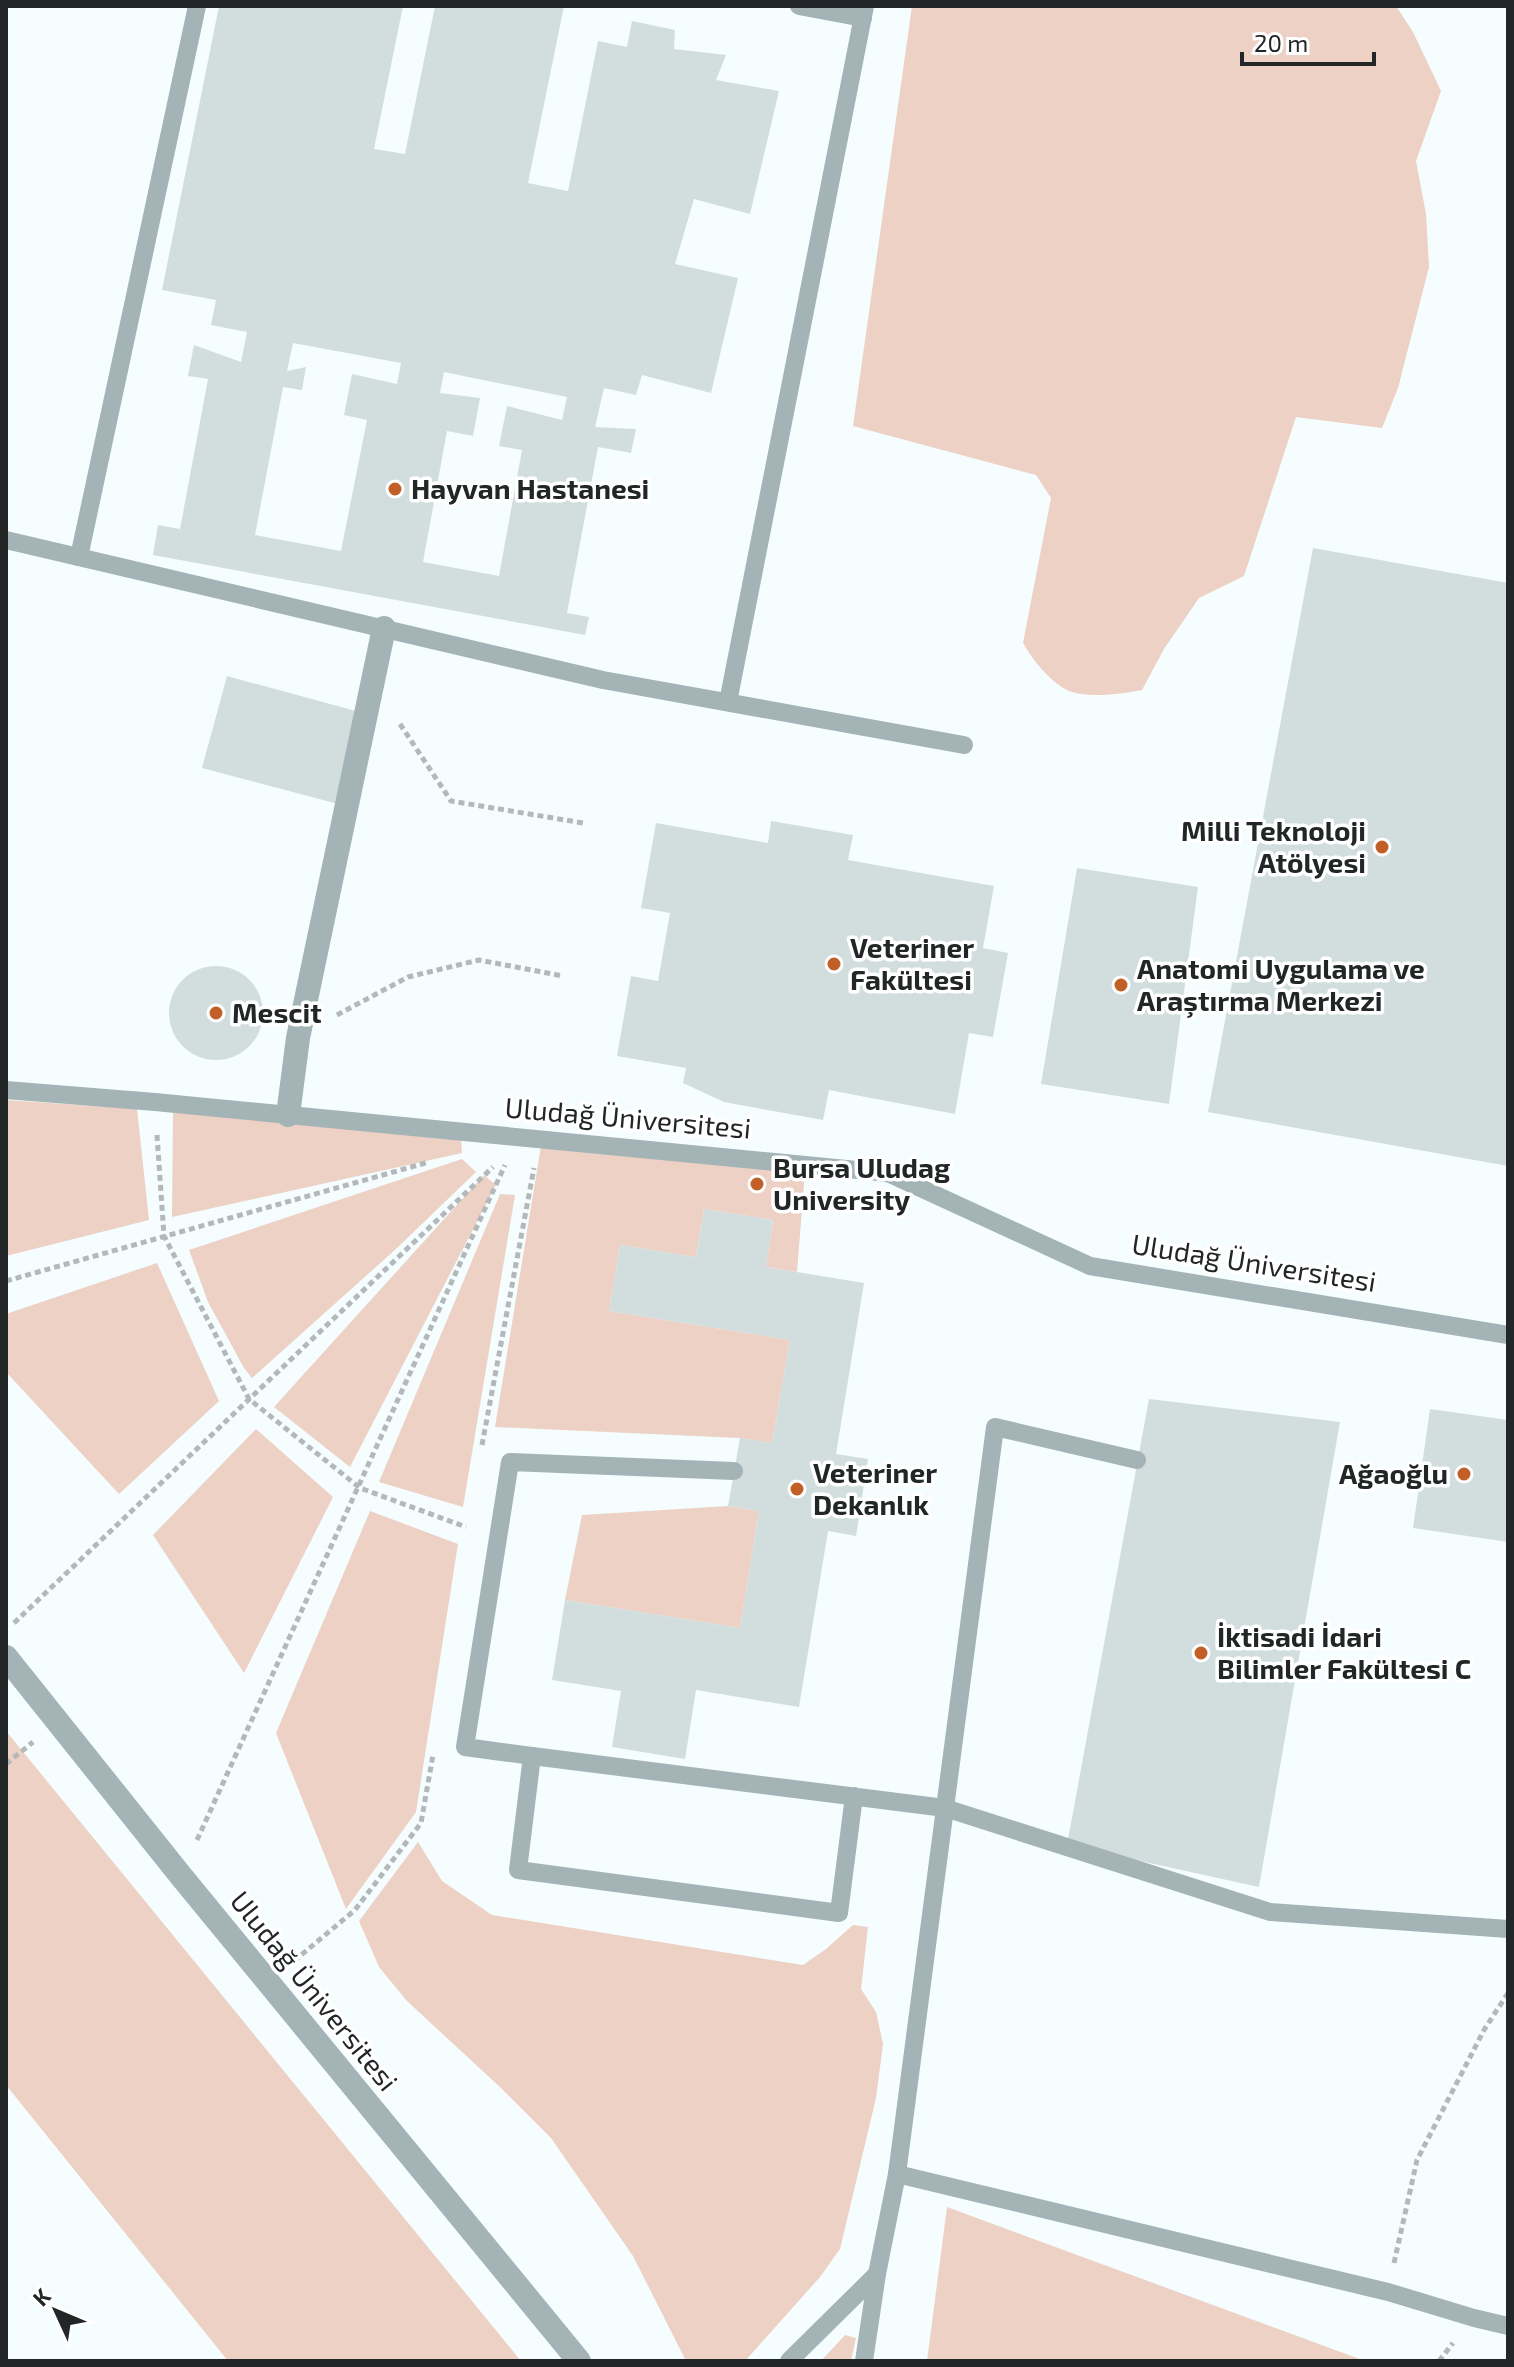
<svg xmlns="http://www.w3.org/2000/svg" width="1514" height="2367" font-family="'Exo 2',sans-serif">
	<rect width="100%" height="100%" fill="#f5fdff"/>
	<g fill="#ecd1c4">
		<path d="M 912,6 L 1396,6 L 1413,32 L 1441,91 L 1416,161 L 1426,214 L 1429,267 L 1398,388 L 1382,428 L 1296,417 L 1244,576 L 1199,598 L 1164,649 L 1142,690 C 1121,694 1093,698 1072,692 C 1053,686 1032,659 1023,643 L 1051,498 L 1036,475 L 853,426 Z"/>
		<path d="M 6,1100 L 137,1109 L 149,1220 L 6,1256 Z"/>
		<path d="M 173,1112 L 461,1136 L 462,1153 L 172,1217 Z"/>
		<path d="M 541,1146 L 805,1172 L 797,1272 L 766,1267 L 773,1220 L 704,1209 L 696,1257 L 620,1245 L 609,1311 L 790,1340 L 772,1443 L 739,1438 L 495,1427 Z"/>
		<path d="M 462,1159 L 476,1172 L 396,1249 L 252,1378 L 244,1368 L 208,1302 L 189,1250 Z"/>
		<path d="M 484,1175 L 496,1185 L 350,1467 L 274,1407 Z"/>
		<path d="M 500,1194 L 515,1195 L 463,1507 L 379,1482 Z"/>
		<path d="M 157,1263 L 219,1401 L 119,1494 L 6,1372 L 6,1314 Z"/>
		<path d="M 256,1429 L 333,1497 L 244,1673 L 153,1535 Z"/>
		<path d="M 728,1506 L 759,1511 L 740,1628 L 565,1600 L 582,1515 Z"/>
		<path d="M 370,1511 L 458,1544 L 416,1812 L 346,1909 L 276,1733 Z"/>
		<path d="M 6,1731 L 521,2361 L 228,2361 L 6,2085 Z"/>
		<path d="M 418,1842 L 442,1881 L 492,1915 L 803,1965 L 826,1949 L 853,1925 L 868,1927 L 861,1989 L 876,2012 L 883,2044 L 876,2098 L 840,2249 L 820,2277 L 745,2361 L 686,2361 L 633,2256 L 551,2138 L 501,2088 L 407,2001 L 379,1967 L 359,1921 Z"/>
		<path d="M 947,2207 L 1365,2361 L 927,2361 Z"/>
		<path d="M 845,2335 L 856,2338 L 851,2361 L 821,2361 Z"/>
	</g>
	<g fill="#d2ddde" fill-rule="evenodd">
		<path d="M 219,6 L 403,6 L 374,149 L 405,154 L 435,6 L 564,6 L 528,183 L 568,191 L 598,41 L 627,47 L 632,21 L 675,30 L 674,49 L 726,55 L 716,80 L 779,91 L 750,214 L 694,199 L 675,264 L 738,278 L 711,393 L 642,375 L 636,395 L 604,388 L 595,427 L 636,429 L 631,453 L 598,447 L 567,613 L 589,617 L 585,635 L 153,555 L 158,525 L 180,529 L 208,379 L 188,376 L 194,345 L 241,362 L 247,332 L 211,325 L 216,300 L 162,290 ZM 293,343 L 401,363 L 397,384 L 352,374 L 344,415 L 367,420 L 341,551 L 255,535 L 283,387 L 302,390 L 306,367 L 287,371 ZM 444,372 L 567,397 L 562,420 L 507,406 L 499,446 L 522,450 L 499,576 L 423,562 L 447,431 L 473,436 L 480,398 L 440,393 Z"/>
		<path d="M 1313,548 L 1508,583 L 1508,1166 L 1208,1112 Z"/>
		<path d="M 227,676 L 363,713 L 338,804 L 202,768 Z"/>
		<path d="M 771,821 L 853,835 L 848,860 L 994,886 L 983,948 L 1008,953 L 993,1037 L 969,1033 L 955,1114 L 829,1090 L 823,1120 L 724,1102 L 683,1083 L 686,1068 L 617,1056 L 631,976 L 658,981 L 670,913 L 641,908 L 656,823 L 768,843 Z"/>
		<path d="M 1077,868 L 1198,887 L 1169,1104 L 1041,1084 Z"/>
		<circle cx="216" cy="1013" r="47"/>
		<path d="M 704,1209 L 773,1220 L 766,1267 L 864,1283 L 836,1454 L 868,1459 L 856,1536 L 828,1531 L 799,1707 L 696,1690 L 685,1759 L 612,1747 L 621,1691 L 552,1680 L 565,1600 L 740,1628 L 759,1511 L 728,1506 L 740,1438 L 772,1443 L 790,1340 L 609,1311 L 620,1245 L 696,1257 Z"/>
		<path d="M 1149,1399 L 1340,1422 L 1259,1887 L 1067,1845 Z"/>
		<path d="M 1430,1409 L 1508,1420 L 1508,1542 L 1413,1528 Z"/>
	</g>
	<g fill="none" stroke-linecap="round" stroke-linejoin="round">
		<g stroke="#b3b9bb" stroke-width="5" stroke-dasharray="6 4" stroke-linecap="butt">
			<path d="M 400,724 L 451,801 L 583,823"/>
			<path d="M 337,1015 L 408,977 L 479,960 L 563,976"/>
			<path d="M 157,1135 L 164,1236 L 249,1399 L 360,1488 L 466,1527"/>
			<path d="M 6,1281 L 429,1162"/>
			<path d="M 482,1445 L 534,1168"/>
			<path d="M 14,1623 L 493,1167"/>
			<path d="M 6,1764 L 33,1742"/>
			<path d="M 197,1840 L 505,1165"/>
			<path d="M 294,1961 L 355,1910 L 421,1823 L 433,1755"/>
			<path d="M 1394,2263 L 1417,2160 L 1484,2030 L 1508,1993"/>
			<path d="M 1439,2361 L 1453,2343"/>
		</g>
		<g stroke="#a3b3b6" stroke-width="18">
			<path d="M 799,6 L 863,18"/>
			<path d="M 6,540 L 603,680 L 964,745"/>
			<path d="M 79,557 L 197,6"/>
			<path d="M 728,702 L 865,6"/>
			<path d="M 6,1090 L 155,1102 L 888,1173 L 1090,1266 L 1508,1335"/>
			<path d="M 532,1756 L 465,1747 L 510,1462 L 734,1471"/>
			<path d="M 854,1796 L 839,1913 L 518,1870 L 532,1756 L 945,1808 L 1270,1912 L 1508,1929"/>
			<path d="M 897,2174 L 1388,2292 L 1474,2318 L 1508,2326"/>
			<path d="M 789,2361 L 877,2274"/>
			<path d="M 864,2361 L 877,2274 L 897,2174 L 995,1427 L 1137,1460"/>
		</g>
		<path stroke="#a3b3b6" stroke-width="24" d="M 288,1115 L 298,1038 L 384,628"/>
		<path stroke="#a3b3b6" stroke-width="24" d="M 6,1657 L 181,1876 L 579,2361"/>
	</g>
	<g fill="#c25f27" stroke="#fff" stroke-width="3">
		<circle cx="395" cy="489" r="8"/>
		<circle cx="1382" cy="847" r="8"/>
		<circle cx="834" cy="964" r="8"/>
		<circle cx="1121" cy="985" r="8"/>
		<circle cx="216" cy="1013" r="8"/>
		<circle cx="757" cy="1184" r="8"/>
		<circle cx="1464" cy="1474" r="8"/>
		<circle cx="797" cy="1489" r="8"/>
		<circle cx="1201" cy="1653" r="8"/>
	</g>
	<g text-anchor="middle" stroke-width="7" stroke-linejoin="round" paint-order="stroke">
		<g font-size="28" font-weight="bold" fill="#232627" stroke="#fff" text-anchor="start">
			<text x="411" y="499">Hayvan Hastanesi</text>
			<text x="1366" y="841" text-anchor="end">Milli Teknoloji<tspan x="1366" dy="32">Atölyesi</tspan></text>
			<text x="850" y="958">Veteriner<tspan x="850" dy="32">Fakültesi</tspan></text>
			<text x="1137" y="979">Anatomi Uygulama ve<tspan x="1137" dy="32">Araştırma Merkezi</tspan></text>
			<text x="232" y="1023">Mescit</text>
			<text x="773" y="1178">Bursa Uludag<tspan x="773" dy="32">University</tspan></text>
			<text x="813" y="1483">Veteriner<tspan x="813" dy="32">Dekanlık</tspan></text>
			<text x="1448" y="1484" text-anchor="end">Ağaoğlu</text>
			<text x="1217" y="1647">İktisadi İdari<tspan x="1217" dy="32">Bilimler Fakültesi C</tspan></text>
		</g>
		<g font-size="28" fill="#232627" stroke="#fff">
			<text transform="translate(628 1118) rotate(5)" y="10">Uludağ Üniversitesi</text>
			<text transform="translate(1254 1263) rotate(9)" y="10">Uludağ Üniversitesi</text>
			<text transform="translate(314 1991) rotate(51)" y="10">Uludağ Üniversitesi</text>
		</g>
	</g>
	<rect width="1514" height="2367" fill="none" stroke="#232627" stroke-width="16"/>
	<g transform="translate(56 2311) rotate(314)" stroke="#ffffff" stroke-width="6" paint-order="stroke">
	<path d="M0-6L14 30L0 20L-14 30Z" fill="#232627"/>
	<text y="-12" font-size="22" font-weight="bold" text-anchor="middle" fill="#232627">K</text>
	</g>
	<path d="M1242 52v12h132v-12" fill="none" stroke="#232627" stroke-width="4"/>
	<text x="1254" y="52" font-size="24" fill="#232627" stroke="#ffffff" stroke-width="6" paint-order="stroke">20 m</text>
</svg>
